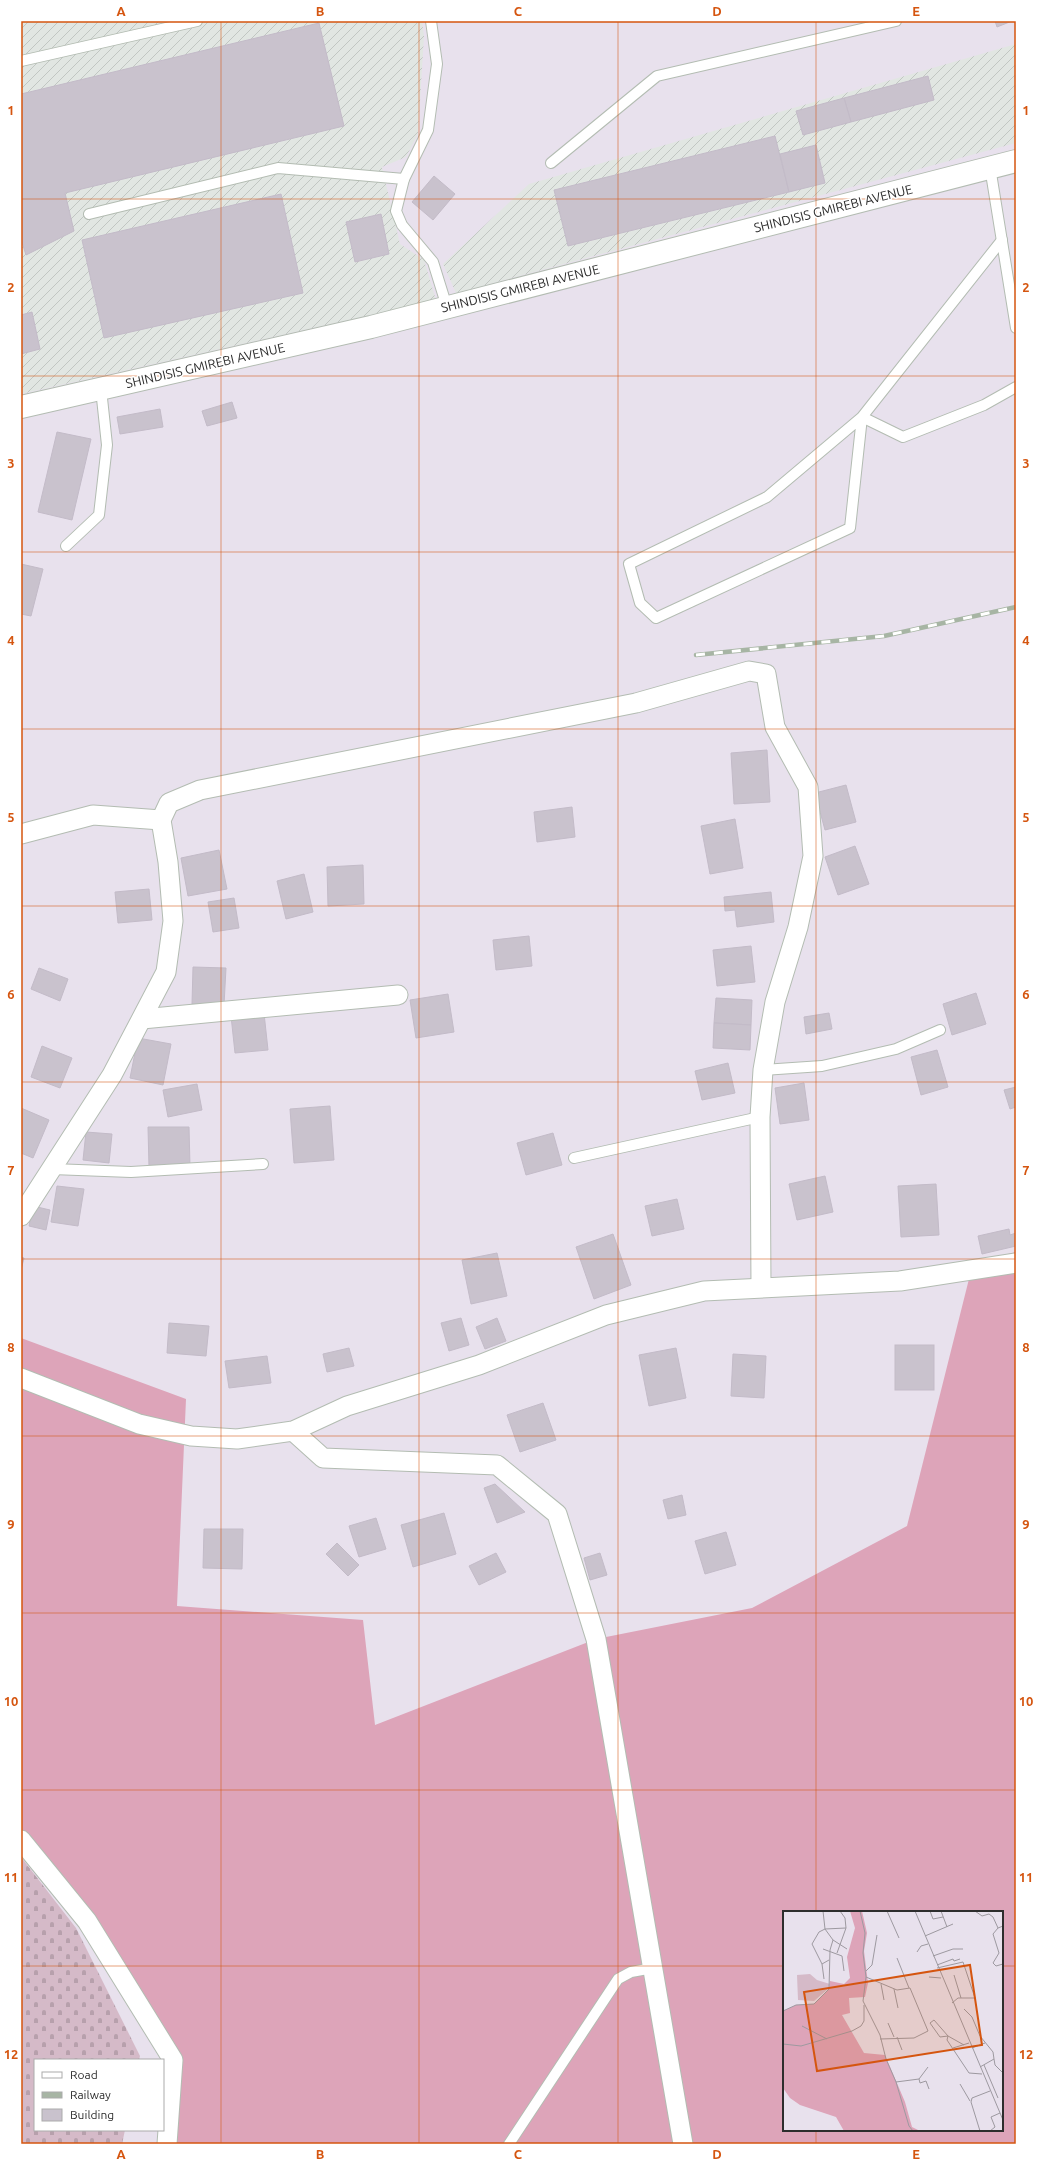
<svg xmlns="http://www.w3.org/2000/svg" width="1037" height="2165" font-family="Ubuntu,sans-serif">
	<defs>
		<pattern id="industrial-furrows" width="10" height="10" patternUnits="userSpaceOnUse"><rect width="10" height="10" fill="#e1e6e2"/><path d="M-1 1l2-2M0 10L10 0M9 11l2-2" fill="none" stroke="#c1c6c2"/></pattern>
		<pattern id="cemetery-stones" width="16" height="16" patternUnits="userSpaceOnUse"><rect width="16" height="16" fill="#d5bac8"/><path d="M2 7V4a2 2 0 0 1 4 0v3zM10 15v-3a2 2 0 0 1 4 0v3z" fill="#b7a0ac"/></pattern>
	</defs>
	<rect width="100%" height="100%" fill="#e8e1ed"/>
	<g fill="url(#industrial-furrows)">
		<path d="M 21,21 L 422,21 L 424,36 L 418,134 L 406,157 L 382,167 L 400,244 L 424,260 L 436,300 L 21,394 Z"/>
		<path d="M 1016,44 L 1016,143 L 456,293 L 443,264 L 529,184 Z"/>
	</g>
	<path fill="#dda4b9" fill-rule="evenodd" d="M 1016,1252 L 1016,2144 L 167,2144 L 173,2060 L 21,1840 L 21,1338 L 186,1399 L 177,1606 L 363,1620 L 375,1725 L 596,1639 L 752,1608 L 907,1526 L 973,1263 ZM 784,1912 L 1002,1912 L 1002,2130 L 784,2130 Z"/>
	<path fill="url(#cemetery-stones)" d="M 21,1857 L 76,1928 L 140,2056 L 139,2060 L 35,2060 L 35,2130 L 125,2130 L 122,2144 L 21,2144 Z"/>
	<g fill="#c9c2cd" stroke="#c3bbc8">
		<path d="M 995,21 L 1012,21 L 997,27 Z"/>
		<path d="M 319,23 L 344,126 L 65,193 L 74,231 L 26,255 L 21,239 L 21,94 Z"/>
		<path d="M 928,76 L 934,100 L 851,122 L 844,98 Z"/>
		<path d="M 844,98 L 851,122 L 803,135 L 796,111 Z"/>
		<path d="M 775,136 L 789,192 L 568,246 L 554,190 Z"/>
		<path d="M 816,145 L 825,183 L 789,192 L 780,154 Z"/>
		<path d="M 434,176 L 455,194 L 433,220 L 412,202 Z"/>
		<path d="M 281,194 L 303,293 L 104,338 L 82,240 Z"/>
		<path d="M 381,214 L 389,254 L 355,262 L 346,222 Z"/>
		<path d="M 32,312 L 40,349 L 21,354 L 21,315 Z"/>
		<path d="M 232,402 L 237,418 L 207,426 L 202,411 Z"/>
		<path d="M 160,409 L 163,427 L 120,434 L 117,417 Z"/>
		<path d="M 57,432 L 91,439 L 72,520 L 38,512 Z"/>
		<path d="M 21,564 L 43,569 L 31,616 L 21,614 Z"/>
		<path d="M 767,750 L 770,802 L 734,804 L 731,753 Z"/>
		<path d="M 846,785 L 856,822 L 825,830 L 815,793 Z"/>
		<path d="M 572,807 L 575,837 L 537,842 L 534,812 Z"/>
		<path d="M 735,819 L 743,868 L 710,874 L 701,826 Z"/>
		<path d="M 855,846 L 869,884 L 838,895 L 825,857 Z"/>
		<path d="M 219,850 L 227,889 L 188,896 L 181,858 Z"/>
		<path d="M 363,865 L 364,904 L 328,906 L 327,867 Z"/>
		<path d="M 304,874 L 313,912 L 286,919 L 277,881 Z"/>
		<path d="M 149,889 L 152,920 L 118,923 L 115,892 Z"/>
		<path d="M 771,892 L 774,922 L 737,927 L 735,910 L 725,911 L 724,897 Z"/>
		<path d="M 234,898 L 239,928 L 213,932 L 208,902 Z"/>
		<path d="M 529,936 L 532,966 L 496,970 L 493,940 Z"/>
		<path d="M 751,946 L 755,982 L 717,986 L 713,950 Z"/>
		<path d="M 193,967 L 226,968 L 224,1005 L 192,1004 Z"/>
		<path d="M 39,968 L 68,979 L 60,1001 L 31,989 Z"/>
		<path d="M 976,993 L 986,1024 L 952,1035 L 943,1004 Z"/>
		<path d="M 448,994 L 454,1032 L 416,1038 L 410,1000 Z"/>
		<path d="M 716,998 L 752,1000 L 751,1025 L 714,1023 Z"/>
		<path d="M 264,1013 L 268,1050 L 235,1053 L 231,1016 Z"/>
		<path d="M 829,1013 L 832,1029 L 806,1034 L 804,1017 Z"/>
		<path d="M 714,1023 L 751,1025 L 750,1050 L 713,1048 Z"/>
		<path d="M 138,1038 L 171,1044 L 163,1085 L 130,1078 Z"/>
		<path d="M 42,1046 L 72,1058 L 60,1088 L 31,1077 Z"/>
		<path d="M 937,1050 L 948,1087 L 921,1095 L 911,1057 Z"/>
		<path d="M 728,1063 L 735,1093 L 702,1100 L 695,1071 Z"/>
		<path d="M 804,1083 L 809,1120 L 780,1124 L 775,1088 Z"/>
		<path d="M 197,1084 L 202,1110 L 168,1117 L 163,1090 Z"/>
		<path d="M 1016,1087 L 1016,1107 L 1010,1109 L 1004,1090 Z"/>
		<path d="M 330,1106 L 334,1160 L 294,1163 L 290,1109 Z"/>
		<path d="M 21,1108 L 49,1120 L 33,1158 L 21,1153 Z"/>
		<path d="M 148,1127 L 189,1127 L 190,1167 L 149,1167 Z"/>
		<path d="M 86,1132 L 112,1134 L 109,1163 L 83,1160 Z"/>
		<path d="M 553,1133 L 562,1165 L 526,1175 L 517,1143 Z"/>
		<path d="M 825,1176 L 833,1212 L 797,1220 L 789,1184 Z"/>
		<path d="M 936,1184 L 939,1235 L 901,1237 L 898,1186 Z"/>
		<path d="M 57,1186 L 84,1189 L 78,1226 L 51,1222 Z"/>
		<path d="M 677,1199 L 684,1229 L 652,1236 L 645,1206 Z"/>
		<path d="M 33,1206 L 50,1210 L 46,1230 L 29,1226 Z"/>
		<path d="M 1009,1229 L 1010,1235 L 1016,1233 L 1016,1246 L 982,1254 L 978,1236 Z"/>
		<path d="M 613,1234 L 631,1285 L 594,1299 L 576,1247 Z"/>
		<path d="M 497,1253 L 507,1296 L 471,1304 L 462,1260 Z"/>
		<path d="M 21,1257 L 24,1258 L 21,1270 Z"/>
		<path d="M 461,1318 L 469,1345 L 449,1351 L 441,1323 Z"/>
		<path d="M 497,1318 L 506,1341 L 485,1349 L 476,1327 Z"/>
		<path d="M 169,1323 L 209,1326 L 206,1356 L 167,1353 Z"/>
		<rect x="895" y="1345" width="39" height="45"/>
		<path d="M 349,1348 L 354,1366 L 327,1372 L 323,1354 Z"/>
		<path d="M 676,1348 L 686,1398 L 649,1406 L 639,1355 Z"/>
		<path d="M 733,1354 L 766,1356 L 764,1398 L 731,1396 Z"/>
		<path d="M 267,1356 L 271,1383 L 229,1388 L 225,1361 Z"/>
		<path d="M 543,1403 L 556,1440 L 520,1452 L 507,1415 Z"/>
		<path d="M 495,1484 L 525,1512 L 497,1523 L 484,1488 Z"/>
		<path d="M 682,1495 L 686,1515 L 668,1519 L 663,1500 Z"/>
		<path d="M 444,1513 L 456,1554 L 413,1567 L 401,1525 Z"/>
		<path d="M 376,1518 L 386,1549 L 359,1557 L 349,1526 Z"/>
		<path d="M 204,1529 L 243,1529 L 242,1569 L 203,1568 Z"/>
		<path d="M 726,1532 L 736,1565 L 705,1574 L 695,1541 Z"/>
		<path d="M 337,1543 L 359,1565 L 348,1576 L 326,1554 Z"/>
		<path d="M 496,1553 L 506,1572 L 479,1585 L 469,1566 Z"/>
		<path d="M 600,1553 L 607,1575 L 590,1580 L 584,1558 Z"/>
	</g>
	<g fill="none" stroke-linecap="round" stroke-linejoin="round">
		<g stroke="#b3bcb2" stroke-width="12">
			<g id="service">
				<path d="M 431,21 L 437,64 L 428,130 L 404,179 L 396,211 L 402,225 L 433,262 L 447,307"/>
				<path d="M 21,61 L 197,21"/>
				<path d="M 551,163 L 657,76 L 896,21"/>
				<path d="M 990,167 L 1016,328"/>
				<path d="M 89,214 L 278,168 L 404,179"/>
				<path d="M 1002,240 L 862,417 L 767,497 L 629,564 L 640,603 L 656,618 L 850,528 L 862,417 L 903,437 L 984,405 L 1016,387"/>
				<path d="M 66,546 L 99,515 L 107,445 L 101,389"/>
				<path d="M 763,1070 L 822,1066 L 896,1049 L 940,1030"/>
				<path d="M 574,1158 L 760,1117"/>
				<path d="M 52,1169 L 131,1172 L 263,1164"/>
				<path d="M 509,2144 L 618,1979 L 631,1972 L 653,1968"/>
			</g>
		</g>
		<g stroke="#b3bcb2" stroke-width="21">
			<g id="minor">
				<path d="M 21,834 L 93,815 L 161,820"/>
				<path d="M 142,1019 L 398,995"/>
				<path d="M 21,1216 L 112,1075 L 166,972 L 173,921 L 168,862 L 161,820 L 169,803 L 200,790 L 636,703 L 749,671 L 766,674 L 775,727 L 808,787 L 813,856 L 798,927 L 775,1002 L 763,1070 L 760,1117 L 761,1287"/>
				<path d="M 21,1378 L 139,1424 L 191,1436 L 237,1439 L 293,1431 L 347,1406 L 479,1365 L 606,1315 L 704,1291 L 900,1281 L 1016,1263"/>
				<path d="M 293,1431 L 323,1458 L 497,1465 L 557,1514 L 596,1639 L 683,2144"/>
				<path d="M 21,1840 L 87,1921 L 173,2060 L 167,2144"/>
			</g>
		</g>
		<g stroke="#b3bcb2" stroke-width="24">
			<path id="secondary" d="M 21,407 L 371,327 L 1016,161"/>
		</g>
		<use href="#service" stroke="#fff" stroke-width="10"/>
		<use href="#minor" stroke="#fff" stroke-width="19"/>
		<use href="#secondary" stroke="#fff" stroke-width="22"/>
		<g stroke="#a7b5a4" stroke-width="4.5">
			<path id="rail" d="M 696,655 L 884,636 L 1016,607"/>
		</g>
		<use href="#rail" stroke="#fff" stroke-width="3" stroke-dasharray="9" stroke-linecap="butt"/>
	</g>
	<path fill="none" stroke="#d5550f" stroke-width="1" stroke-opacity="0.55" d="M 221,21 L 221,2144M 419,21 L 419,2144M 618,21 L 618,2144M 816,21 L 816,1912M 21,199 L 1016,199M 21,376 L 1016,376M 21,552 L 1016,552M 21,729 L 1016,729M 21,906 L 1016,906M 21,1082 L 1016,1082M 21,1259 L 1016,1259M 21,1436 L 1016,1436M 21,1613 L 1016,1613M 21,1790 L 1016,1790M 21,1966 L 784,1966M 1002,1966 L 1016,1966M 816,2130 L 816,2144"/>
	<g text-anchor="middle" stroke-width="3" stroke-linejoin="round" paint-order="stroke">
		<g font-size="13" fill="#2d2d2d" stroke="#fff">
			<text transform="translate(833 208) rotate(-14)" y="5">SHINDISIS GMIREBI AVENUE</text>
			<text transform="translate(520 288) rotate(-14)" y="5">SHINDISIS GMIREBI AVENUE</text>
			<text transform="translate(205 365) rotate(-13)" y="5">SHINDISIS GMIREBI AVENUE</text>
		</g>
	</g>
	<g transform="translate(783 1911)">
		<rect width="220" height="220" fill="#e8e1ed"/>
		<path d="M 67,0 L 79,0 L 84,22 L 81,40 L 85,72 L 82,86 L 66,87 L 67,102 L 59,104 L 81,142 L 102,144 L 122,191 L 129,216 L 137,220 L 61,220 L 53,206 L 17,194 L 7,187 L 0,177 L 0,100 L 13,94 L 31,93 L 46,78 L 47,70 L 61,73 L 67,67 L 64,46 L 72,17 Z" fill="#dda4b9"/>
		<path d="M 27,63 L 34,69 L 47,73 L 45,78 L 31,90 L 15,89 L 14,64 Z" fill="#d5bac8"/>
		<path fill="none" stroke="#9d99a0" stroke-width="1" d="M 40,0 L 42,18 L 50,29 L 64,38M 57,0 L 62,7 L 63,17M 77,0 L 82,22 L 80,42 L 83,66 L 114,79 L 127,77 L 145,120 L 131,127 L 97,128M 104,0 L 116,27M 132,0 L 220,209M 147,0 L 150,8 L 160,6M 158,0 L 164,16M 192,0 L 199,5 L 206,3 L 210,6 L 215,17 L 220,15M 215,17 L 210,23 L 216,42 L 210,52 L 213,55 L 220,53M 142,25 L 170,13M 40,38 L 59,45 L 61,60M 134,41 L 138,35 L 145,33M 150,45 L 170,38 L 180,38M 114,47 L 126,77M 39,53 L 29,33 L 36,21 L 42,18 L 63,17 L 54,42M 154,54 L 170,48 L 171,50 L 177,48M 154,57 L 180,51 L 192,87 L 175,87 L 169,92M 83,60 L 89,54 L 94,24M 171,64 L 178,87M 83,66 L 80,90 L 97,124 L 103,148 L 113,171 L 136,168 L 137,172 L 143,170 L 146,178M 146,66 L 158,67M 41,68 L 39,53 L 46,49M 98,73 L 101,89M 111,78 L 115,97M 181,98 L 189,106 L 197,125 L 210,141 L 211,148 L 197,156M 0,100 L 13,94 L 31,93 L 46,78 L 47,39 L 50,29M 105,112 L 111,126M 19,115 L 44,128M 114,126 L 119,139M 0,133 L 18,135 L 69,120 L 78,115 L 81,110 L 81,94M 181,134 L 165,125 L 151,109 L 147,112 L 157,126 L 165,125 L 164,129 L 186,162 L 199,163M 170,137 L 186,132M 189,137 L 202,132M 211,148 L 212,154 L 220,162M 201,154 L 215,187M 136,168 L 145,156M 113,171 L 126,215 L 130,220M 177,173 L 187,190M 197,220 L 188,191 L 189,187 L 207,180M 207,220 L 212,216 L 208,206 L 217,202"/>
		<path fill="#d5550f" fill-opacity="0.15" stroke="#d5550f" stroke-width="2" d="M 187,54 L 199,134 L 34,160 L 21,81 Z"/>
		<rect width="220" height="220" fill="none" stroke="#2d2d2d" stroke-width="2"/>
	</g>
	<rect width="1037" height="2165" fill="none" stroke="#ffffff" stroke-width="44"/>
	<rect x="34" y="2059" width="130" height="72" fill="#ffffff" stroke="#ababab"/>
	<rect x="42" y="2072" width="20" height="6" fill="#ffffff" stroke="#ababab"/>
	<text x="70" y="2079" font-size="12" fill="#2d2d2d">Road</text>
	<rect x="42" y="2092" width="20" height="6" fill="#a7b5a4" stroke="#ababab"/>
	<text x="70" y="2099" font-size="12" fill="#2d2d2d">Railway</text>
	<rect x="42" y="2109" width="20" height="12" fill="#c9c2cd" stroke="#ababab"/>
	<text x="70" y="2119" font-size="12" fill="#2d2d2d">Building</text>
	<rect x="22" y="22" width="993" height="2121" fill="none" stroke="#d5550f" stroke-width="1.5"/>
	<g font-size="13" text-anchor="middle" font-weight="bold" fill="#d5550f">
		<text x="121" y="16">A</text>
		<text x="320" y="16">B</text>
		<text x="518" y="16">C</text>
		<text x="717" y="16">D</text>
		<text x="916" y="16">E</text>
		<text x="11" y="115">1</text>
		<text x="1026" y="115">1</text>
		<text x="11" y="292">2</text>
		<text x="1026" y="292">2</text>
		<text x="11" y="468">3</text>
		<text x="1026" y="468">3</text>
		<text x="11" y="645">4</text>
		<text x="1026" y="645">4</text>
		<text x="11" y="822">5</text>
		<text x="1026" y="822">5</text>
		<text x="11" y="999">6</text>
		<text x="1026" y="999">6</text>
		<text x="11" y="1175">7</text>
		<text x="1026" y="1175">7</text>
		<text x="11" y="1352">8</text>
		<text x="1026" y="1352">8</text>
		<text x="11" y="1529">9</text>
		<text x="1026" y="1529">9</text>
		<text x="11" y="1706">10</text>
		<text x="1026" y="1706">10</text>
		<text x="11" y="1882">11</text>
		<text x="1026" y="1882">11</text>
		<text x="11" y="2059">12</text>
		<text x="1026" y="2059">12</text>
		<text x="121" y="2159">A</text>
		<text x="320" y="2159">B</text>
		<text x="518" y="2159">C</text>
		<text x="717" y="2159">D</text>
		<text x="916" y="2159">E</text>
	</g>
</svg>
